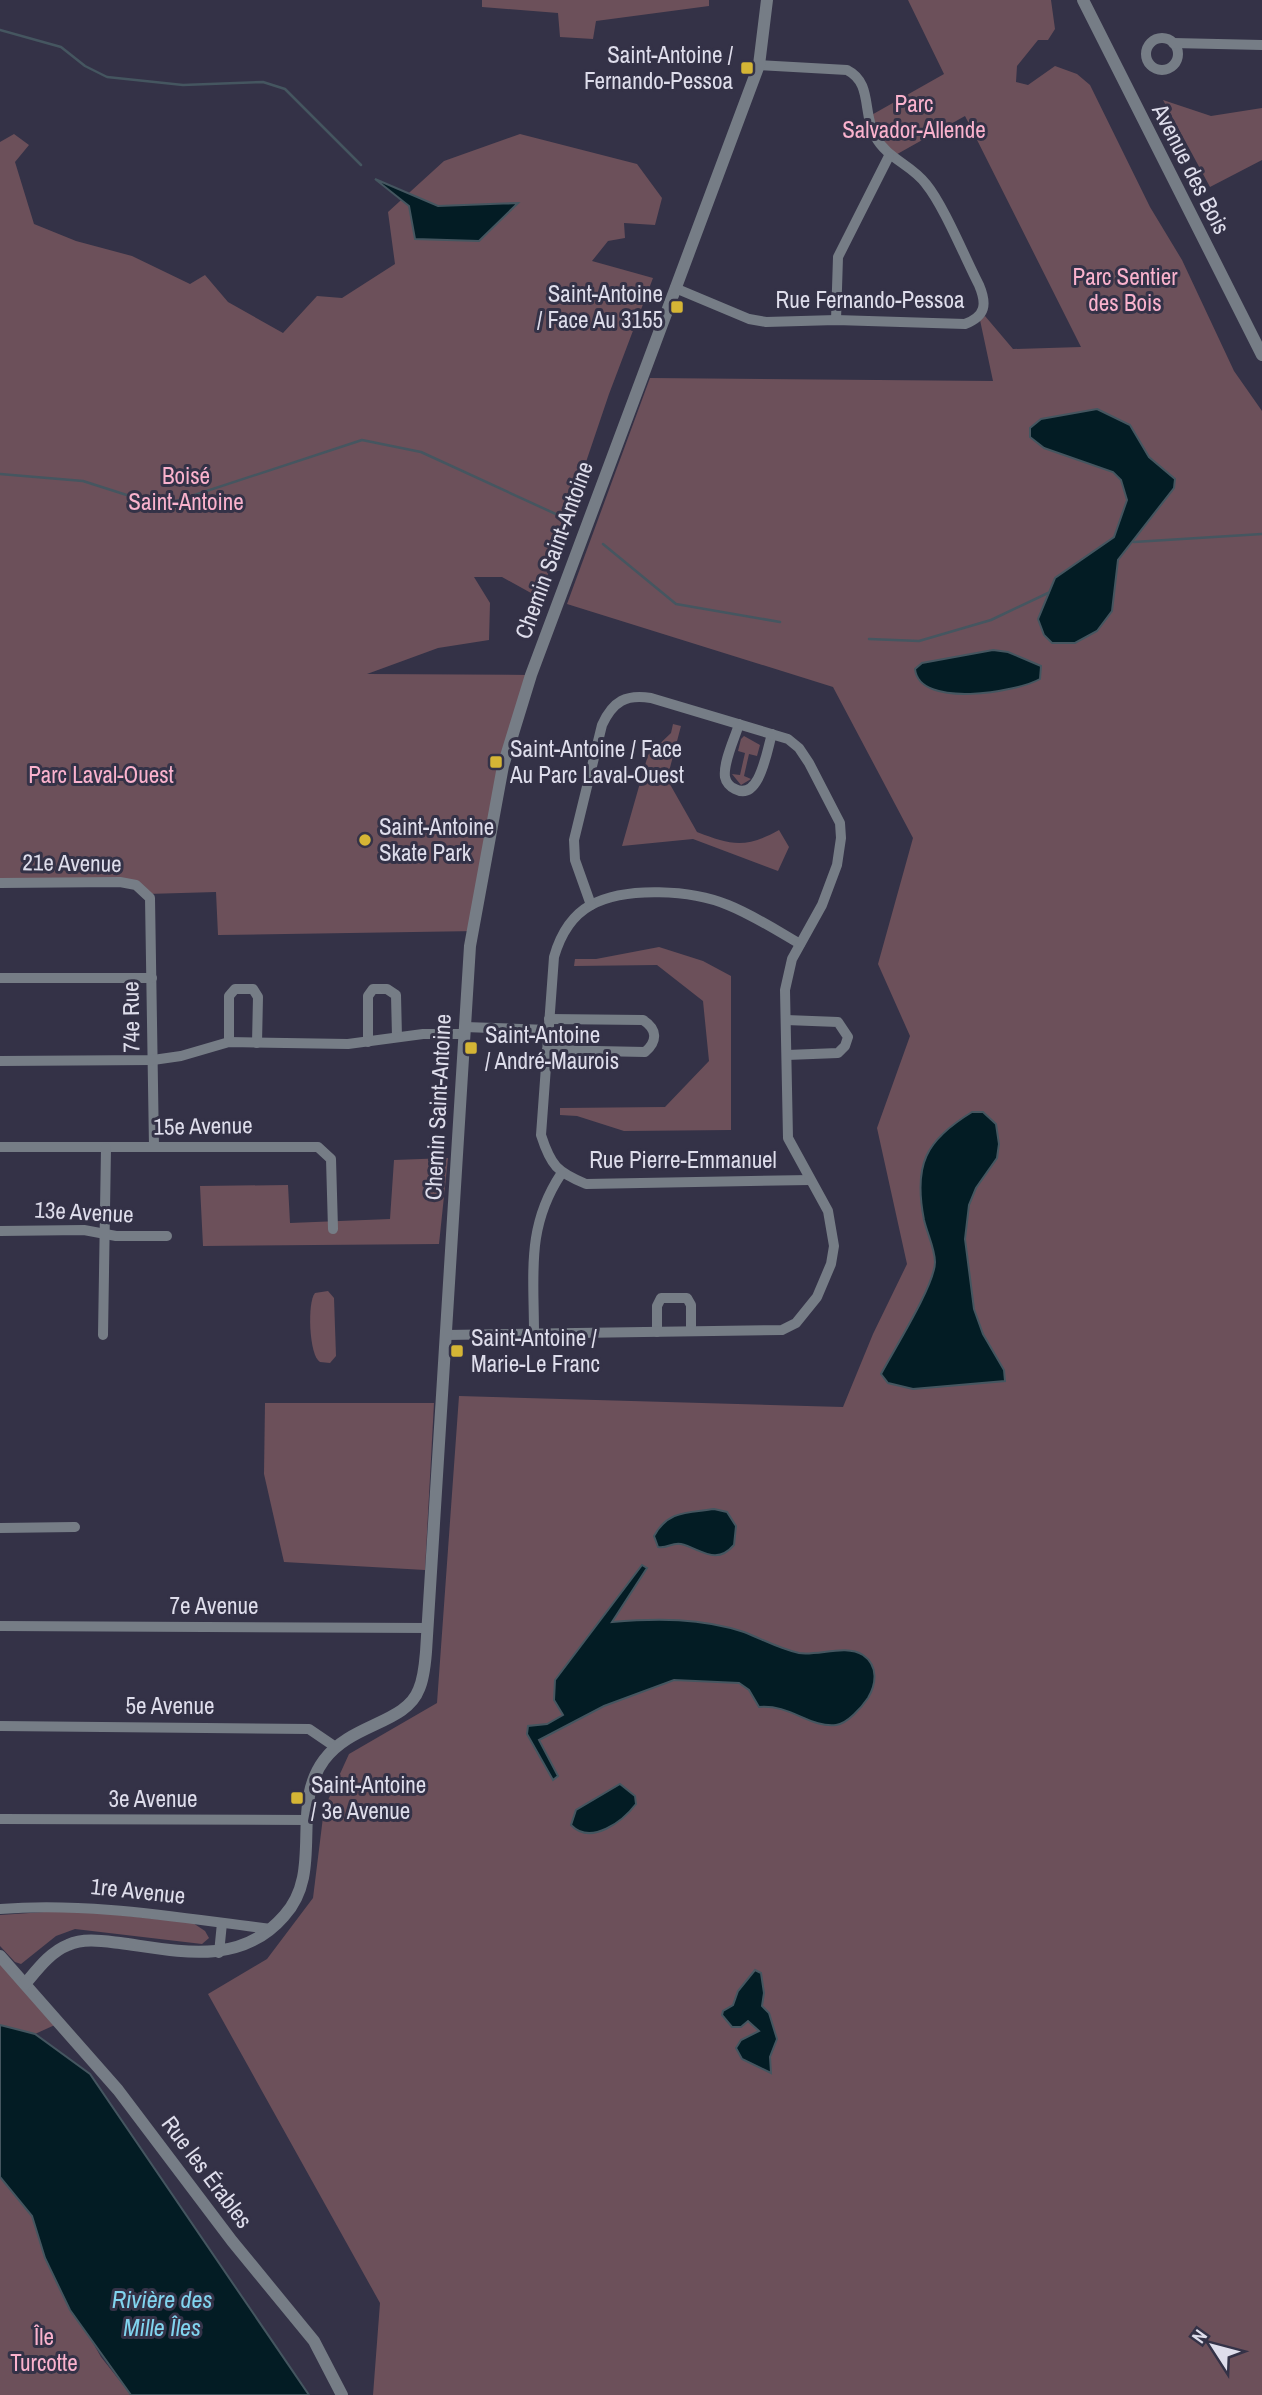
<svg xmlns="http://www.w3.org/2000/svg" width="1262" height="2395" font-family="'Archivo Narrow',sans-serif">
	<rect width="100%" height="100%" fill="#343247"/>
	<g fill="#6c505a">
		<path d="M 482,0 L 709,0 L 709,6 L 596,21 L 593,39 L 560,37 L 558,13 L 482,7 Z"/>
		<path d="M 908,0 L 1051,0 L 1055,29 L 1048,40 L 1038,40 L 1017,66 L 1016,82 L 1028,85 L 1055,66 L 1077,74 L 1090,85 L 1150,207 L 1182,260 L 1234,371 L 1262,411 L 1262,2395 L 373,2395 L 380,2303 L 208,1994 L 267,1959 L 313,1898 L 324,1809 L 349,1754 L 437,1703 L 459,1396 L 843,1407 L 873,1334 L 907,1264 L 877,1128 L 910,1036 L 878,964 L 913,838 L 833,687 L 567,604 L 650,378 L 993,381 L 980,320 L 985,316 L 1013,349 L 1081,347 L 965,116 L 892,157 L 868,117 L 944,74 Z"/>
		<path d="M 1163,100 L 1211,116 L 1262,108 L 1262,160 L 1210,187 Z"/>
		<path d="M 14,134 L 29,145 L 15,162 L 34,224 L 76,241 L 132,256 L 190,284 L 205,275 L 228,302 L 283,333 L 317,296 L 342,298 L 395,264 L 388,212 L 444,161 L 520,134 L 637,164 L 662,198 L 655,225 L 624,223 L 625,238 L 608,241 L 592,261 L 653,278 L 609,394 L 540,598 L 502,577 L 474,577 L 490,603 L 489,640 L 438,648 L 367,674 L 531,675 L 503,766 L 478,931 L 218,935 L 216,892 L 147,894 L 136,884 L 0,882 L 0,142 Z"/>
		<path d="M 673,724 L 681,726 L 667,779 L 697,832 C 731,845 745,849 779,830 L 789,847 L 778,871 L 693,839 L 622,846 L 648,755 L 671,733 Z"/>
		<path d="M 744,736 L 760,745 L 757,756 L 749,754 L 744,776 L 751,779 L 741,785 L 732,774 L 740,775 L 745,753 L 738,751 L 741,739 Z"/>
		<path d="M 659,947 L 703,961 L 731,976 L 731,1130 L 624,1131 L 577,1116 L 560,1115 L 560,1108 L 665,1107 L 709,1061 L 703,1001 L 657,965 L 574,966 L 575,959 L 596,959 Z"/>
		<path d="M 448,1158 L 439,1244 L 203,1246 L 200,1186 L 288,1185 L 290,1223 L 390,1219 L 394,1160 Z"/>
		<path d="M 328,1291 L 334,1298 L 336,1356 L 330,1363 L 320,1362 C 309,1356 307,1302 315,1293 Z"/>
		<path d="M 265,1403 L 434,1403 L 425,1570 L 284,1562 L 264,1474 Z"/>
		<path d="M 74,1910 L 193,1923 L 205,1931 L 209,1938 L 202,1944 L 75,1929 L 56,1936 L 21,1964 L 15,1962 L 0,1946 L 0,1915 Z"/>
		<path d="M 0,1957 L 57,2024 L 35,2034 L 0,2025 Z"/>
		<path d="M 0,2177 L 32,2216 L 45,2258 L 101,2357 L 131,2395 L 0,2395 Z"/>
	</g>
	<g fill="#031c24" stroke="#455660" stroke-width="2">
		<path d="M 375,179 L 438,206 L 518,203 L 479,241 L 415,239 L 409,206 Z"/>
		<path d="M 1097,409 L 1130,425 L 1149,457 L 1175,479 L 1174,488 L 1118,560 L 1112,611 L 1097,631 L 1075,643 L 1052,643 L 1044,635 L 1038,619 L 1055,578 L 1114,537 L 1127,500 L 1121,480 L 1113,472 L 1044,448 L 1030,437 L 1030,428 L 1041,419 Z"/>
		<path d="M 993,650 L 1008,652 L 1041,666 L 1040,679 C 1017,692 919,709 915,669 L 922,663 Z"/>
		<path d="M 972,1112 L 983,1112 L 996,1124 L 999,1144 L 997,1158 L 976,1188 L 969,1205 L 965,1239 L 974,1309 L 983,1334 L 1004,1370 L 1005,1381 L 913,1389 L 888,1383 L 881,1374 C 893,1351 935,1285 935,1262 C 935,1249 927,1233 924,1220 C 913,1164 926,1140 972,1112 Z"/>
		<path d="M 714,1509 L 727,1512 L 736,1526 L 734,1545 C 716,1566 701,1549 681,1544 C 672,1542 667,1549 658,1547 L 654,1536 C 668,1510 688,1513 714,1509 Z"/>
		<path d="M 642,1565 L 647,1568 L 612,1622 C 657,1618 701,1618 744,1632 C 762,1639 780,1649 799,1653 C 818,1656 846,1644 863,1655 C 879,1666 876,1685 868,1698 C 862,1707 847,1724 836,1725 C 810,1728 790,1704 759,1707 L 749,1690 L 739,1683 L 674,1680 L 604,1706 L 539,1740 L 558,1776 L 553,1780 L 527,1734 L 528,1726 L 547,1724 L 563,1715 L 554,1700 L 555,1680 Z"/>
		<path d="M 620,1784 L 635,1796 L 636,1804 C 623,1821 591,1846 571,1825 L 576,1810 Z"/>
		<path d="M 755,1970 L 761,1973 L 764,1993 L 762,2006 L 769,2013 L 777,2039 L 770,2057 L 771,2073 L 742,2059 L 736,2048 L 741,2040 L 759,2031 L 748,2021 L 741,2027 L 732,2027 L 722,2015 L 723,2011 L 733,2005 L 738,1991 Z"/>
		<path d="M 0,2025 L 35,2034 L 90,2074 L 309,2395 L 131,2395 L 70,2310 L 45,2258 L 32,2216 L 0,2177 Z"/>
	</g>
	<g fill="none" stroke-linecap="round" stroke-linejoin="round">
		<g stroke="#455660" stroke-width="2.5">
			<path d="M 0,30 L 61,47 L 85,66 L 107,77 L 183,85 L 263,82 L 285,89 L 361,165"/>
			<path d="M 0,474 L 83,481 L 161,506 L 362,440 L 421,452 L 571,521"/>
			<path d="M 1134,542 L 1262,534"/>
			<path d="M 603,544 L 676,604 L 780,622"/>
			<path d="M 869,639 L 919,641 L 991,620 L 1048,593"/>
		</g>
		<g stroke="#767d86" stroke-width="10">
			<circle cx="1162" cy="54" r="16"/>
			<path d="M 1173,43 L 1262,45"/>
			<path d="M 675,288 L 749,319 L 766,322 L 836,320 L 965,324 C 986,316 987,304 979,285 C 965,258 944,206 926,184 C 911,164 887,159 875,136 C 862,113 873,83 847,70 L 759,65"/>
			<path d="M 836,320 L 838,257 L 889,156"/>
			<path d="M 739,724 C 735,738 723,762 725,777 C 726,782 730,787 735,789 C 760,802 767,749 772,734"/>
			<path d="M 0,883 L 120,882 L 136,885 L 150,898 L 154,1147"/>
			<path d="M 800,944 C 776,930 753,915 728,905 C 692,890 626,886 591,905 C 571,916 560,936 554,957 L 541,1135 C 551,1166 557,1172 586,1184 L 810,1180"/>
			<path d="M 0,978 L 152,978"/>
			<path d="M 786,1020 L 838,1022 L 848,1037 L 845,1046 L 838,1053 L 787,1055"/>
			<path d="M 465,1027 L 548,1030"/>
			<path d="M 229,1042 L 229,996 L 235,989 L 253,989 L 258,997 L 257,1043"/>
			<path d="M 368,1042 L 368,996 L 373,989 L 387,989 L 396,995 L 397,1037"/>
			<path d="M 547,1050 L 645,1052 C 658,1041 657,1029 643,1020 L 549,1019"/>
			<path d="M 0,1061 L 153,1060 L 181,1056 L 229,1042 L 348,1044 L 423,1034 L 464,1034"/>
			<path d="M 0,1147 L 318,1147 L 331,1159 L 333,1229"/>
			<path d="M 0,1231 L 84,1230 L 116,1236 L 167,1236"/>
			<path d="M 657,1332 L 657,1306 L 661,1298 L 687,1298 L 691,1305 L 691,1331"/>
			<path d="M 534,1334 C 534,1273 526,1227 561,1174"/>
			<path d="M 103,1335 L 106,1148"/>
			<path d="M 446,1335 L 782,1330 L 796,1323 L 817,1297 L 831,1264 L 834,1246 L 828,1211 L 788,1138 L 785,990 L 792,959 L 822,905 L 837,865 L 841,838 L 840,823 L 809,763 L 799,748 L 788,739 L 651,698 C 626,694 613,701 602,725 L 574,840 L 575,860 L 591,905"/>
			<path d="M 0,1528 L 75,1527"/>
			<path d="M 0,1626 L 428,1628"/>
			<path d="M 0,1726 L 309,1729 L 334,1746"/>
			<path d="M 0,1819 L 307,1820"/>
			<path d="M 0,1909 C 92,1902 180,1918 271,1929"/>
			<path d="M 219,1953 L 222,1923"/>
		</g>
		<g stroke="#767d86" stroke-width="12">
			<path d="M 1083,0 L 1262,355"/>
			<path d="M 0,1956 L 118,2090 L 232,2241 L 314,2341 L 342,2395"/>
			<path d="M 25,1984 C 37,1970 50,1952 68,1945 C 84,1938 102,1941 120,1943 C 178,1951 240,1967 284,1916 C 325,1871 289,1807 324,1760 C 351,1723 406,1724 419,1689 C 424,1678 425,1664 426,1652 L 470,946 L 503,766 L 531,675 L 759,65 L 767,0"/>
		</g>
	</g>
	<g fill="#d5b535" stroke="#343247" stroke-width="2.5">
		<rect x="740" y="61" width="14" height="14" rx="3.5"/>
		<rect x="670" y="300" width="14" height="14" rx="3.5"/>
		<rect x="489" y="755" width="14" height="14" rx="3.5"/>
		<circle cx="365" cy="840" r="7"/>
		<rect x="464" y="1041" width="14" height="14" rx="3.5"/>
		<rect x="450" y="1344" width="14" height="14" rx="3.5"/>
		<rect x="290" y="1791" width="14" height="14" rx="3.5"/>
	</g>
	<g text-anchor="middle" stroke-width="6" stroke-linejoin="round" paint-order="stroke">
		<g font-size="23" fill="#deddeb" stroke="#343247" text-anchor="start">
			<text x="733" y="63" text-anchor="end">Saint-Antoine /<tspan x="733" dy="26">Fernando-Pessoa</tspan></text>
			<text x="663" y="302" text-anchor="end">Saint-Antoine<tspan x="663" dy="26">/ Face Au 3155</tspan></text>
			<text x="510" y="757">Saint-Antoine / Face<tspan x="510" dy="26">Au Parc Laval-Ouest</tspan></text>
			<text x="379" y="835">Saint-Antoine<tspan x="379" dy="26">Skate Park</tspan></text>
			<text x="485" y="1043">Saint-Antoine<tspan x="485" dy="26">/ André-Maurois</tspan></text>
			<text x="471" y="1346">Saint-Antoine /<tspan x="471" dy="26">Marie-Le Franc</tspan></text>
			<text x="311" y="1793">Saint-Antoine<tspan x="311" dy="26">/ 3e Avenue</tspan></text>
		</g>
		<g font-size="23" fill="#fab2cd" stroke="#343247">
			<text x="914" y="112">Parc<tspan x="914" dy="26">Salvador-Allende</tspan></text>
			<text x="1125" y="285">Parc Sentier<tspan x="1125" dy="26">des Bois</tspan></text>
			<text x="186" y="484">Boisé<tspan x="186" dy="26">Saint-Antoine</tspan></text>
			<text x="101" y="783">Parc Laval-Ouest</text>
			<text x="44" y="2345">Île<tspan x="44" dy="26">Turcotte</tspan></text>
		</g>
		<g font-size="23" fill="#deddeb" stroke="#343247">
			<text transform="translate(1191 169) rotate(63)" y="8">Avenue des Bois</text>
			<text x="870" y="308">Rue Fernando-Pessoa</text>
			<text transform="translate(554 550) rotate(-70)" y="8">Chemin Saint-Antoine</text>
			<text transform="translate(72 863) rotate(1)" y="8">21e Avenue</text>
			<text transform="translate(131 1017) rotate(-91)" y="8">74e Rue</text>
			<text transform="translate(438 1107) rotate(-87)" y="8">Chemin Saint-Antoine</text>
			<text transform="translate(203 1126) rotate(-1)" y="8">15e Avenue</text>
			<text x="683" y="1168">Rue Pierre-Emmanuel</text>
			<text transform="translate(84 1212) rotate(3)" y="8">13e Avenue</text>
			<text x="214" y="1614">7e Avenue</text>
			<text x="170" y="1714">5e Avenue</text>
			<text x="153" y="1807">3e Avenue</text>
			<text transform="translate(138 1891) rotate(6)" y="8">1re Avenue</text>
			<text transform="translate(207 2172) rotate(53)" y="8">Rue les Érables</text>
		</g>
		<g font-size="24" font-style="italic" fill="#81d4ef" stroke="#343247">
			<text x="162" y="2308">Rivière des<tspan x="162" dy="28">Mille Îles</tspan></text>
		</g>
	</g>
	<g transform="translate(1213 2346) rotate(306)" stroke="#343247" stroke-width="5" paint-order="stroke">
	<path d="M0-5L12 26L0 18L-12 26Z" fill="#deddeb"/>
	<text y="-10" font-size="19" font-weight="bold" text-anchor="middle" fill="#deddeb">N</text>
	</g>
</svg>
